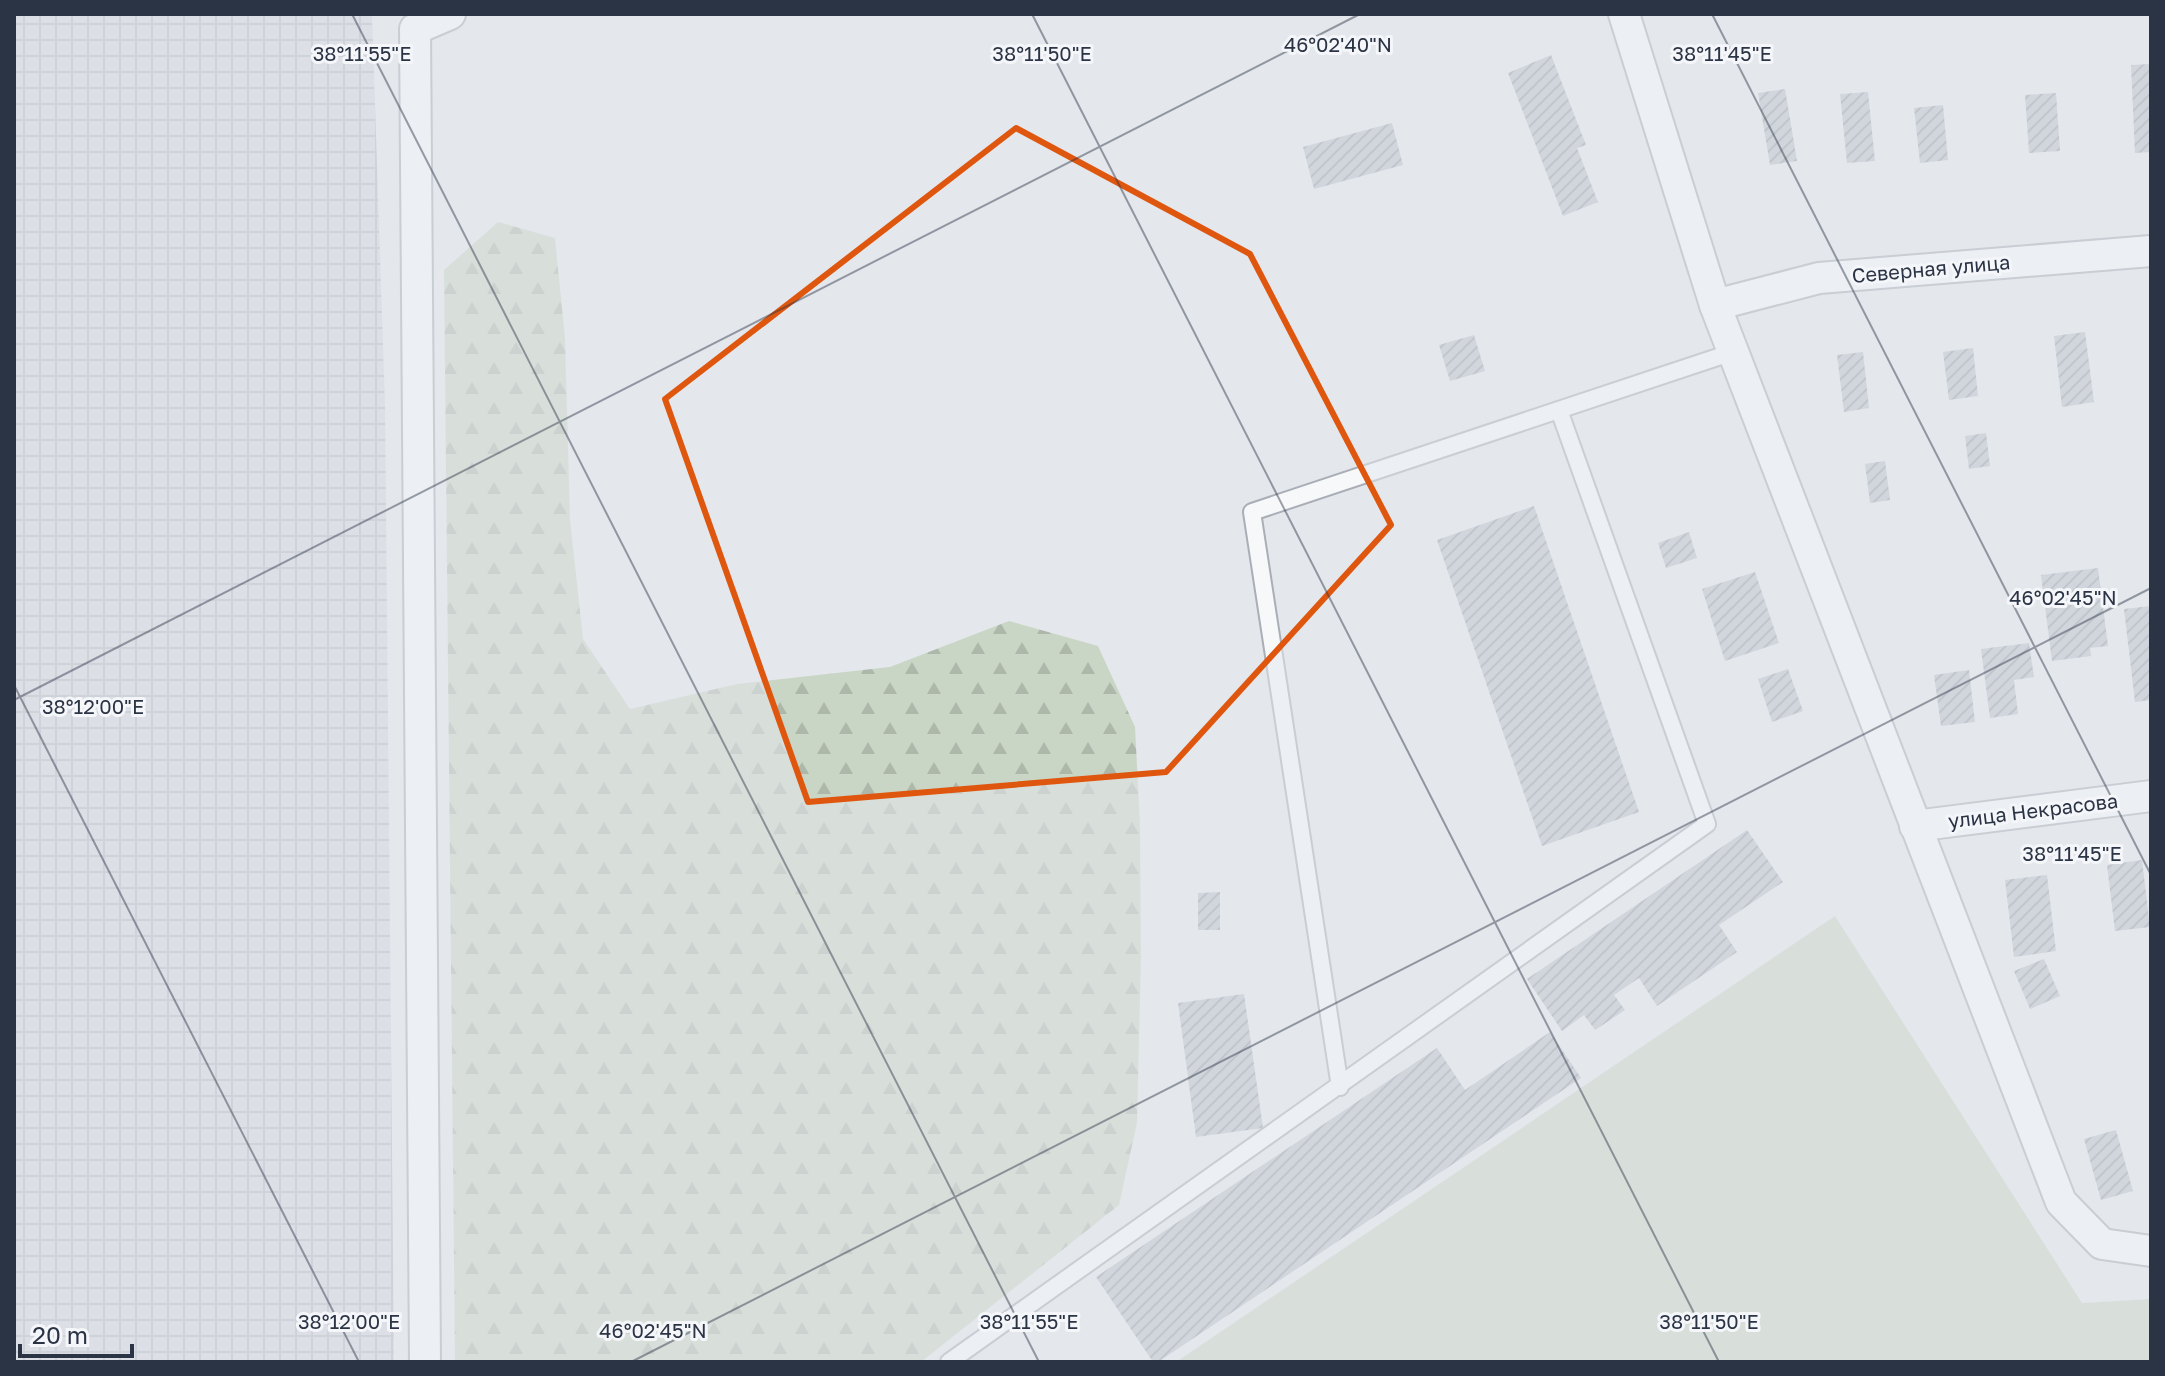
<svg xmlns="http://www.w3.org/2000/svg" width="2165" height="1376" font-family="'Golos Text',sans-serif">
	<defs>
		<pattern id="industrial-grid" width="8" height="8" patternUnits="userSpaceOnUse" patternTransform="scale(2)"><rect width="8" height="8" fill="#d2d6de"/><path d="M0 4h8M4 0v8" fill="none" stroke="#b4b8c0"/></pattern>
		<pattern id="forest-firs" width="22" height="20" patternUnits="userSpaceOnUse" patternTransform="scale(2)"><rect width="22" height="20" fill="#c9d6c5"/><path d="M5 1l3.5 6h-7zM16 11l3.5 6h-7z" fill="#adb8ab"/></pattern>
		<pattern id="building-hatch" width="6" height="6" patternUnits="userSpaceOnUse" patternTransform="scale(2)"><rect width="6" height="6" fill="#bbc0ca"/><path d="M-1 1l2-2M0 6l6-6M5 7l2-2" fill="none" stroke="#989da6"/></pattern>
	</defs>
	<rect width="100%" height="100%" fill="#e4e7ec"/>
	<path fill="url(#industrial-grid)" d="M 14,14 L 372,14 L 385,407 L 394,1362 L 14,1362 Z"/>
	<path fill="url(#forest-firs)" d="M 498,222 L 555,238 L 565,338 L 570,519 L 583,639 L 630,709 L 737,684 L 890,667 L 1009,621 L 1098,646 L 1135,727 L 1140,825 L 1141,957 L 1137,1123 L 1119,1205 L 921,1362 L 455,1362 L 444,270 Z"/>
	<path fill="#c9d6c5" d="M 1835,916 L 2082,1303 L 2151,1299 L 2151,1362 L 1176,1362 Z"/>
	<g fill="url(#building-hatch)">
		<path d="M 1551,55 L 1586,145 L 1577,148 L 1598,202 L 1563,216 L 1508,73 Z"/>
		<path d="M 2151,64 L 2151,152 L 2135,153 L 2131,65 Z"/>
		<path d="M 1785,89 L 1797,161 L 1770,165 L 1758,93 Z"/>
		<path d="M 1868,92 L 1875,161 L 1847,163 L 1840,94 Z"/>
		<path d="M 2056,93 L 2060,151 L 2029,153 L 2025,95 Z"/>
		<path d="M 1943,105 L 1948,160 L 1920,163 L 1914,108 Z"/>
		<path d="M 1392,123 L 1403,165 L 1314,189 L 1303,147 Z"/>
		<path d="M 2085,332 L 2094,402 L 2062,407 L 2054,336 Z"/>
		<path d="M 1474,335 L 1485,371 L 1450,381 L 1439,345 Z"/>
		<path d="M 1973,348 L 1978,396 L 1949,400 L 1943,352 Z"/>
		<path d="M 1863,352 L 1869,408 L 1844,412 L 1837,355 Z"/>
		<path d="M 1986,433 L 1990,466 L 1969,469 L 1965,436 Z"/>
		<path d="M 1885,461 L 1890,500 L 1870,503 L 1865,464 Z"/>
		<path d="M 1534,506 L 1639,812 L 1542,846 L 1437,540 Z"/>
		<path d="M 1689,532 L 1697,558 L 1666,568 L 1658,543 Z"/>
		<path d="M 2098,568 L 2108,646 L 2090,648 L 2091,656 L 2052,661 L 2041,575 Z"/>
		<path d="M 1755,572 L 1779,643 L 1725,661 L 1702,589 Z"/>
		<path d="M 2151,606 L 2151,700 L 2135,702 L 2124,609 Z"/>
		<path d="M 2029,643 L 2034,677 L 2014,680 L 2018,714 L 1990,718 L 1981,649 Z"/>
		<path d="M 1788,669 L 1803,711 L 1772,722 L 1758,679 Z"/>
		<path d="M 1969,670 L 1975,722 L 1941,726 L 1934,675 Z"/>
		<path d="M 1747,830 L 1783,882 L 1719,925 L 1737,952 L 1657,1006 L 1639,978 L 1614,995 L 1625,1010 L 1595,1030 L 1584,1015 L 1562,1031 L 1527,979 Z"/>
		<path d="M 2142,860 L 2150,927 L 2115,931 L 2107,865 Z"/>
		<path d="M 2047,875 L 2056,951 L 2014,957 L 2005,880 Z"/>
		<path d="M 1220,892 L 1220,930 L 1198,930 L 1198,893 Z"/>
		<path d="M 2044,959 L 2060,996 L 2030,1009 L 2014,971 Z"/>
		<path d="M 1244,994 L 1263,1128 L 1196,1137 L 1178,1003 Z"/>
		<path d="M 1550,1032 L 1581,1078 L 1158,1362 L 1153,1362 L 1096,1277 L 1437,1048 L 1465,1090 Z"/>
		<path d="M 2116,1130 L 2133,1191 L 2101,1200 L 2084,1139 Z"/>
	</g>
	<g fill="none" stroke-linecap="round" stroke-linejoin="round">
		<g stroke="#a9aeb7" stroke-width="20">
			<g id="service">
				<path d="M 1340,1087 L 1252,512 L 1733,352"/>
				<path d="M 949,1362 L 1707,824 L 1559,410"/>
			</g>
		</g>
		<g stroke="#a9aeb7" stroke-width="34">
			<g id="minor">
				<path d="M 1624,14 L 1715,305 L 2061,1202 L 2102,1244 L 2151,1251"/>
				<path d="M 1715,305 L 1819,278 L 2151,251"/>
				<path d="M 1915,826 L 2151,796"/>
				<path d="M 425,1362 L 415,29 L 450,14"/>
			</g>
		</g>
		<use href="#service" stroke="#f7f8fa" stroke-width="16"/>
		<use href="#minor" stroke="#f7f8fa" stroke-width="30"/>
	</g>
	<path d="M0 0H2165V1376H0ZM 1016,128 L 1250,254 L 1391,525 L 1166,772 L 808,802 L 665,399 Z" fill="#e4e7ec" fill-opacity=".55" fill-rule="evenodd"/>
	<path fill="none" stroke="#df570f" stroke-width="6" stroke-linejoin="round" d="M 1016,128 L 1250,254 L 1391,525 L 1166,772 L 808,802 L 665,399 Z"/>
	<path fill="none" stroke="#2b3445" stroke-width="2" stroke-opacity="0.45" d="M 352,14 L 1039,1362M 1032,14 L 1719,1362M 1712,14 L 2151,875M 14,685 L 359,1362M 14,700 L 1360,14M 631,1362 L 2151,588"/>
	<g text-anchor="middle" stroke-width="6" stroke-linejoin="round" paint-order="stroke">
		<g font-size="20" fill="#2b3445" stroke="#f4f6f9">
			<text transform="translate(1931 269) rotate(-5)" y="7">Северная улица</text>
			<text transform="translate(2033 811) rotate(-7)" y="7">улица Некрасова</text>
		</g>
	</g>
	<g font-size="20" text-anchor="middle" fill="#2b3445" stroke="#f4f6f9" stroke-width="6" stroke-linejoin="round" paint-order="stroke">
		<text x="1338" y="52">46°02'40"N</text>
		<text x="362" y="61">38°11'55"E</text>
		<text x="1042" y="61">38°11'50"E</text>
		<text x="1722" y="61">38°11'45"E</text>
		<text x="2063" y="605">46°02'45"N</text>
		<text x="93" y="714">38°12'00"E</text>
		<text x="2072" y="861">38°11'45"E</text>
		<text x="349" y="1329">38°12'00"E</text>
		<text x="1029" y="1329">38°11'55"E</text>
		<text x="1709" y="1329">38°11'50"E</text>
		<text x="653" y="1338">46°02'45"N</text>
	</g>
	<rect width="2165" height="1376" fill="none" stroke="#2b3445" stroke-width="32"/>
	<path d="M20 1344v12h112v-12" fill="none" stroke="#2b3445" stroke-width="4"/>
	<text x="32" y="1344" font-size="24" fill="#2b3445" stroke="#f4f6f9" stroke-width="6" paint-order="stroke">20 m</text>
</svg>
